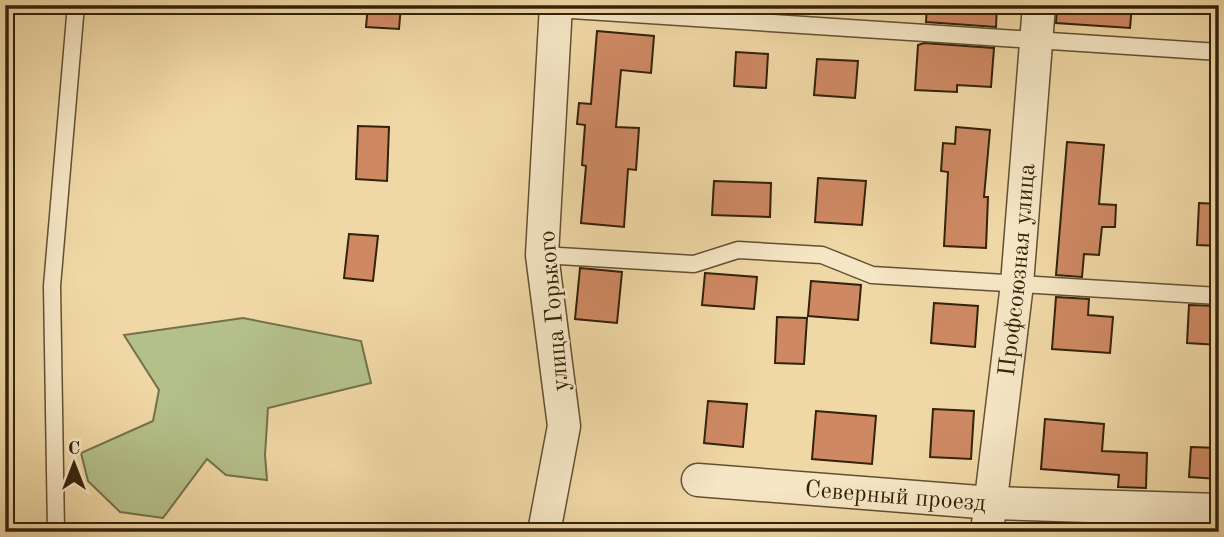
<svg xmlns="http://www.w3.org/2000/svg" width="1224" height="537" font-family="'Old Standard TT',serif">
	<rect width="100%" height="100%" fill="#f0d8a6"/>
	<filter id="stains"><feTurbulence type="fractalNoise" baseFrequency=".00286" numOctaves="4"/><feColorMatrix values="0 0 0 0 .2 0 0 0 0 .09 0 0 0 0 .02 0 0 0 .5 -.17"/></filter>
	<radialGradient id="worn" r=".72"><stop offset=".6" stop-color="#630" stop-opacity="0"/><stop offset="1" stop-color="#630" stop-opacity=".3"/></radialGradient>
	<path fill="#b4c08a" stroke="#74714a" stroke-width="2" d="M 243,318 L 361,341 L 371,383 L 268,408 L 265,455 L 267,480 L 226,475 L 207,459 L 163,518 L 120,512 L 88,481 L 81,453 L 153,421 L 159,390 L 124,335 Z"/>
	<g fill="#ce8963" stroke="#33220a" stroke-width="2">
		<path d="M 368,5 L 401,5 L 399,29 L 366,27 Z"/>
		<path d="M 927,5 L 997,5 L 996,27 L 926,22 Z"/>
		<path d="M 1057,5 L 1132,5 L 1130,28 L 1056,23 Z"/>
		<path d="M 597,31 L 654,36 L 651,73 L 621,70 L 616,127 L 639,128 L 636,170 L 628,169 L 624,227 L 581,223 L 586,166 L 582,165 L 585,125 L 577,124 L 579,103 L 591,104 Z"/>
		<path d="M 924,43 L 994,48 L 991,87 L 957,85 L 957,92 L 915,90 L 918,45 Z"/>
		<path d="M 736,52 L 768,54 L 766,88 L 734,86 Z"/>
		<path d="M 817,59 L 858,61 L 855,98 L 814,95 Z"/>
		<path d="M 358,126 L 389,127 L 387,181 L 356,179 Z"/>
		<path d="M 956,127 L 990,130 L 984,197 L 988,197 L 986,248 L 944,246 L 948,172 L 941,171 L 943,143 L 955,144 Z"/>
		<path d="M 1067,142 L 1104,145 L 1099,204 L 1116,205 L 1115,227 L 1102,227 L 1099,255 L 1084,254 L 1082,277 L 1056,275 Z"/>
		<path d="M 818,178 L 866,181 L 862,225 L 815,222 Z"/>
		<path d="M 714,181 L 771,183 L 770,217 L 712,215 Z"/>
		<path d="M 1199,203 L 1219,204 L 1219,246 L 1197,245 Z"/>
		<path d="M 349,234 L 378,236 L 373,281 L 344,278 Z"/>
		<path d="M 580,268 L 622,272 L 617,323 L 575,319 Z"/>
		<path d="M 705,273 L 757,277 L 754,309 L 702,305 Z"/>
		<path d="M 811,281 L 861,285 L 858,320 L 808,316 Z"/>
		<path d="M 1056,297 L 1089,299 L 1088,315 L 1113,317 L 1110,353 L 1052,349 Z"/>
		<path d="M 934,303 L 978,306 L 975,347 L 931,343 Z"/>
		<path d="M 1189,305 L 1219,306 L 1219,345 L 1187,343 Z"/>
		<path d="M 777,317 L 807,318 L 804,364 L 775,363 Z"/>
		<path d="M 708,401 L 747,404 L 743,447 L 704,443 Z"/>
		<path d="M 933,409 L 974,411 L 971,459 L 930,457 Z"/>
		<path d="M 816,411 L 876,416 L 872,464 L 812,459 Z"/>
		<path d="M 1045,419 L 1104,424 L 1102,451 L 1147,453 L 1146,488 L 1118,487 L 1119,475 L 1041,469 Z"/>
		<path d="M 1191,447 L 1219,448 L 1219,479 L 1189,477 Z"/>
	</g>
	<g fill="none" stroke-linecap="round" stroke-linejoin="round">
		<g stroke="#625031" stroke-width="19">
			<g id="lane">
				<path d="M 556,9 L 1219,52"/>
				<path d="M 542,255 L 694,264 L 738,250 L 822,255 L 872,275 L 1219,296"/>
				<path d="M 56,532 L 52,286 L 76,5"/>
			</g>
		</g>
		<g stroke="#625031" stroke-width="35">
			<g id="street">
				<path id="s1" d="M 698,480 L 992,503 L 1219,510"/>
				<path d="M 544,532 L 564,426 L 542,255 L 556,5"/>
				<path id="s2" d="M 987,532 L 1017,284 L 1039,5"/>
			</g>
		</g>
		<use href="#lane" stroke="#f5e6c5" stroke-width="16"/>
		<use href="#street" stroke="#f5e6c5" stroke-width="32"/>
	</g>
	<g text-anchor="middle" stroke-width="5" stroke-linejoin="round" paint-order="stroke">
		<g font-size="24" fill="#33220a" stroke="#f5e6c5">
			<text dy="8" stroke="none"><textPath href="#s2" startOffset="264">Профсоюзная улица</textPath></text>
			<text transform="translate(553 311) rotate(-95)" y="8">улица Горького</text>
			<text dy="8" stroke="none"><textPath href="#s1" startOffset="198">Северный проезд</textPath></text>
		</g>
	</g>
	<rect width="1224" height="537" fill="none" stroke="#f0d8a6" stroke-width="28"/>
	<rect x="7" y="7" width="1210" height="523" fill="none" stroke="#33220a" stroke-width="3.5"/>
	<rect x="14" y="14" width="1196" height="509" fill="none" stroke="#33220a" stroke-width="2"/>
	<g transform="translate(74 464)" stroke="#f5e6c5" stroke-width="5" paint-order="stroke">
	<path d="M0-5L12 26L0 18L-12 26Z" fill="#33220a"/>
	<text y="-10" font-size="19" font-weight="bold" text-anchor="middle" fill="#33220a">С</text>
	</g>
	<rect width="100%" height="100%" filter="url(#stains)"/>
	<rect width="100%" height="100%" fill="url(#worn)"/>
</svg>
